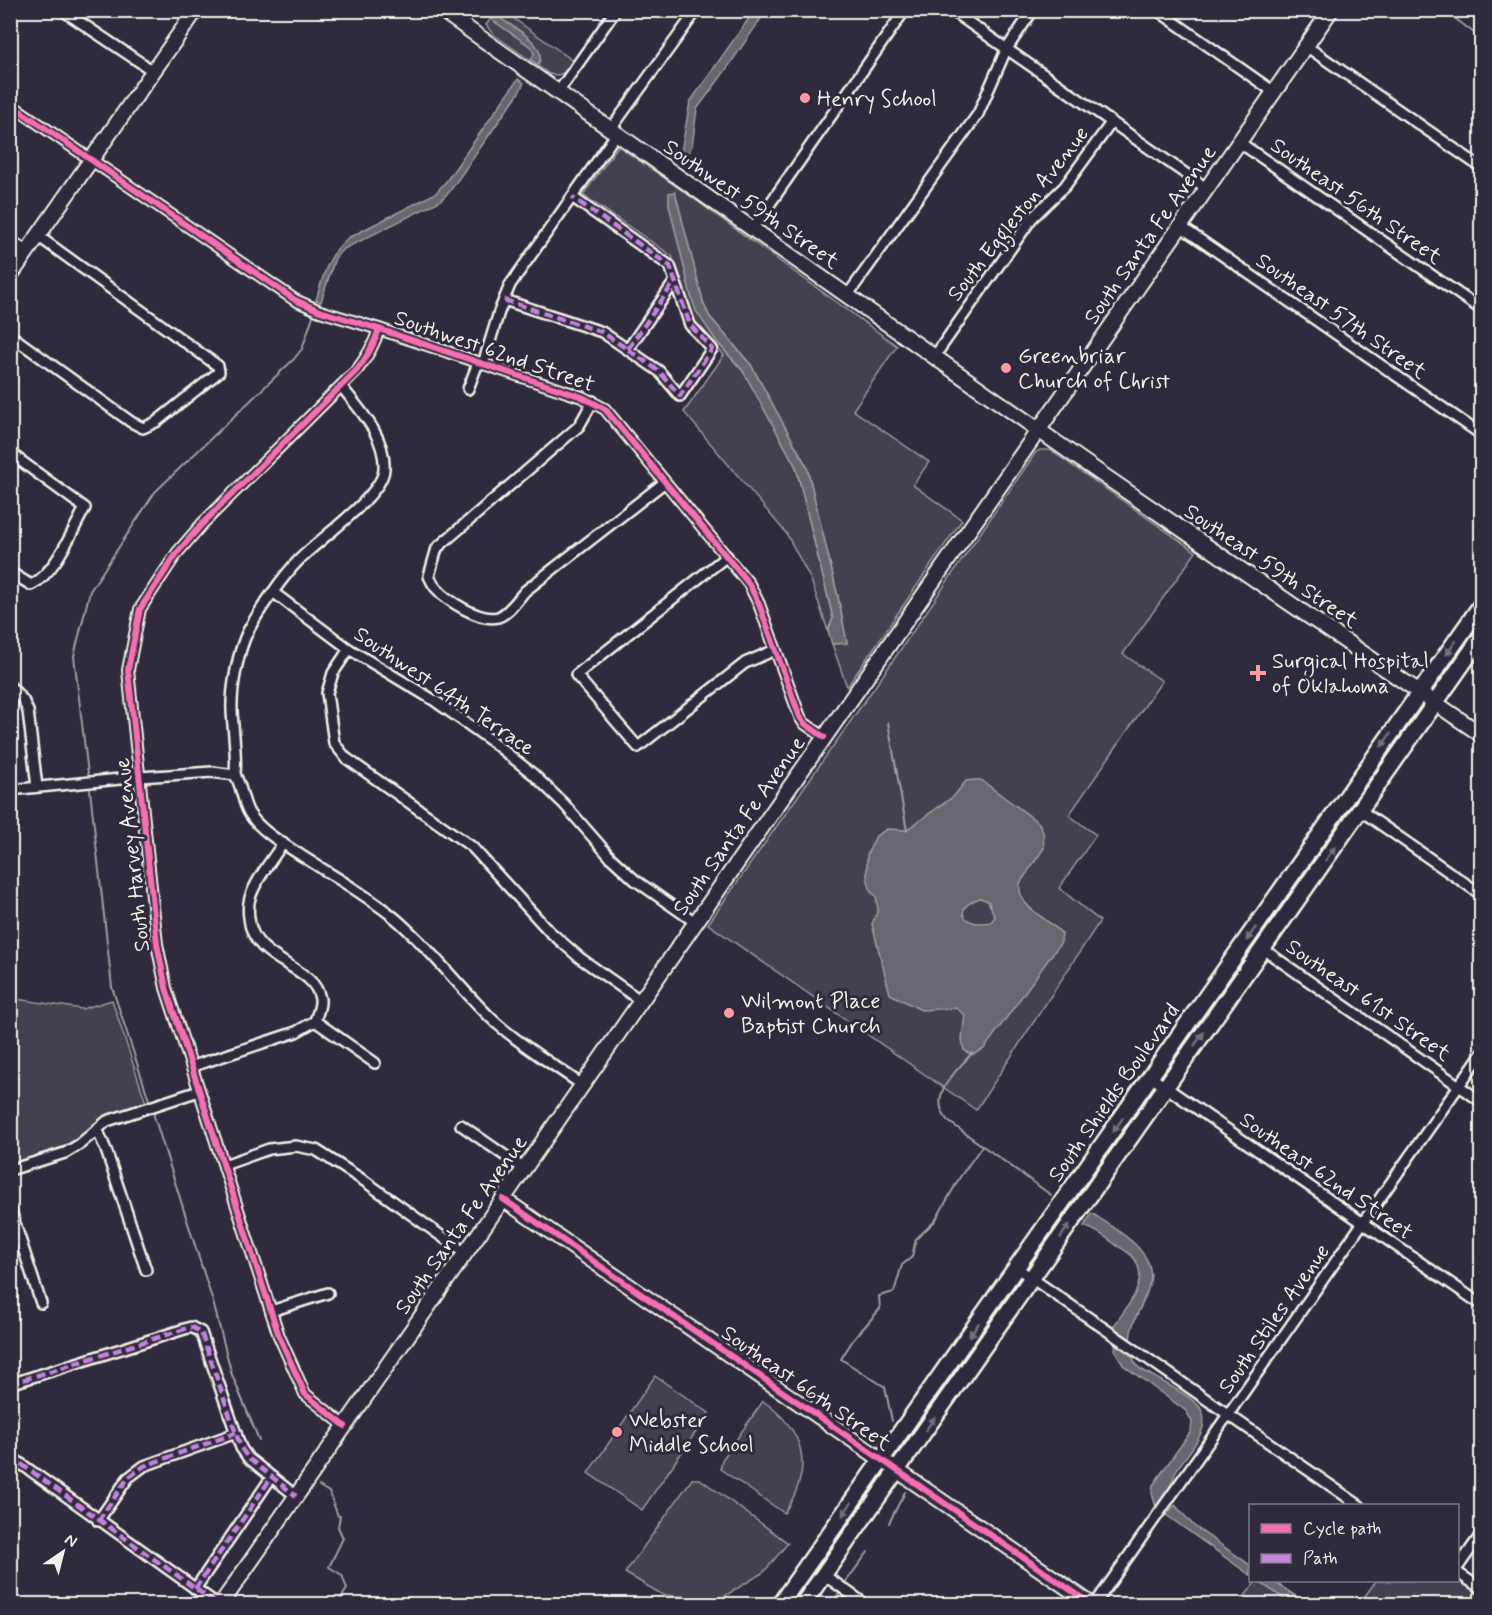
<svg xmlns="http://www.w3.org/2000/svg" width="1492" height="1615" font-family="Mynerve,sans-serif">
	<rect width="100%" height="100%" fill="#2f2a3d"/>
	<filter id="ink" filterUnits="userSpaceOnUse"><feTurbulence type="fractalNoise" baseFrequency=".0167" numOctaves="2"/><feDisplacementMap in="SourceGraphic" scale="12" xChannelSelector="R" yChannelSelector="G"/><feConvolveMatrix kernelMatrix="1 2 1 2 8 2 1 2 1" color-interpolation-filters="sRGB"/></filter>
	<g filter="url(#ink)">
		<g fill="#454050" stroke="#9c989c" stroke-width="1.5">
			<path d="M 497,11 L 503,11 L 568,57 L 572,61 C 566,71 562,78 549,74 L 493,34 L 486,25 Z"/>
			<path d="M 618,146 L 683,191 L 897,346 L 853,410 L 929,462 L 913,485 L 962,520 L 847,687 L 832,644 L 847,643 L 838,597 L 807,467 L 751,365 L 710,317 L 704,305 L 675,193 L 691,296 L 717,342 L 743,371 L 755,389 L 796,467 L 833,618 L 828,631 L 811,580 L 786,533 L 684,412 L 724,355 L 696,324 L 672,256 L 583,195 Z"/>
			<path d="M 1040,450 L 1050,450 L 1196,552 L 1123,654 L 1162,681 L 1069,815 L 1096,835 L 1059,888 L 1100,921 L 976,1110 L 708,924 L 881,678 L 1036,452 Z"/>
			<path d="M 10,998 L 82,1009 L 112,1000 L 146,1103 L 110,1114 L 94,1124 L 78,1139 L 65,1146 L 11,1164 Z"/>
			<path d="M 655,1376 L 709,1413 L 642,1510 L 588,1473 Z"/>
			<path d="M 763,1401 C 806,1431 814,1469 784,1513 L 720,1469 L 722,1460 Z"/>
			<path d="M 692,1479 L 700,1479 L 788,1543 L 764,1572 L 720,1599 L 663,1595 L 625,1573 Z"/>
			<path d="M 1458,1577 L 1481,1594 L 1481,1604 L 1359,1604 L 1376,1581 L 1458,1580 Z"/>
			<path d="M 1257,1580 L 1258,1581 L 1292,1604 L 1239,1604 Z"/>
		</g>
		<g fill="#6a6670" stroke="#a19ea0" stroke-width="1.5" fill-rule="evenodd">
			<path d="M 754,11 L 766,11 L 728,67 L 697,109 L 692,146 L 684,161 L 680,158 L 690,102 Z"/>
			<path d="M 497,16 C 512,27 550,44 538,65 L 531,60 L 534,54 L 531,47 L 492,20 L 494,17 Z"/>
			<path d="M 518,79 L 524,83 L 518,94 L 450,191 L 440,201 L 342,250 L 335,258 L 321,302 L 316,300 C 323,276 328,254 348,238 L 436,193 L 447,180 Z"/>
			<path d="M 675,192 L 704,305 L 710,317 L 751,365 L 807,467 L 838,597 L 847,643 L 832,644 L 828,631 L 833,618 L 796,467 L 743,371 L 717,342 L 696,311 L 691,296 L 669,205 L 669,193 Z"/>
			<path d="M 974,780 L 981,780 L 1039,823 L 1043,832 L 1044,848 L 1020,883 C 1016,908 1049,918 1062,934 L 1061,942 L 984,1049 L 972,1055 L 964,1050 L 962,1039 L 965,1015 L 956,1008 L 921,1010 L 890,994 L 872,924 L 878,910 L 876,896 L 871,892 L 867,877 L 867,855 L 876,836 L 887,829 L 906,830 L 954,796 L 966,781 ZM 980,898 L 988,901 L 995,917 L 991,922 C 963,928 951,908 980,898 Z"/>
			<path d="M 1092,1213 C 1114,1229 1157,1250 1150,1282 C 1146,1302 1131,1319 1130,1340 L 1113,1327 C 1126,1308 1153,1279 1132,1256 C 1128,1252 1121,1248 1116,1245 C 1106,1237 1096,1230 1084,1226 Z"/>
			<path d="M 1116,1341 L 1131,1352 L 1134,1361 L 1139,1368 C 1153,1377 1193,1396 1201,1409 C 1213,1430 1185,1455 1176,1471 C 1173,1477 1173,1483 1170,1488 C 1166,1495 1160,1501 1156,1507 L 1152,1493 L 1153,1485 L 1191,1431 L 1192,1422 L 1186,1411 L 1123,1365 L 1115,1350 Z"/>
			<path d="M 1175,1505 L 1194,1526 L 1250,1565 L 1250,1575 L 1166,1515 Z"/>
			<path d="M 1258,1581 L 1273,1581 L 1308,1604 L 1292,1604 Z"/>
		</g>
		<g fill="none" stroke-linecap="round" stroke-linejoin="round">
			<g stroke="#a19ea0" stroke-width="2">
				<path d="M 1444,10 L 1482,39"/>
				<path d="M 888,722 L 907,831"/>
				<path d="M 88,774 L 74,656 L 90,591 L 155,492 L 294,359 L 302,349 L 314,313"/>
				<path d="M 90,790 L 112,987 L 149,1100"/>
				<path d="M 972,1053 C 956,1072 926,1095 948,1121 L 1051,1195"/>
				<path d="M 153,1113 L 213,1302 L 232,1375 L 259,1440"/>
				<path d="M 892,1421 L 885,1387 L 841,1359 L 853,1340 L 880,1309 L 879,1296 L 894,1292 L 902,1265 L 912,1257 L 916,1239 L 935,1221 L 960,1177 L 982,1146"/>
				<path d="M 319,1486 L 329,1492 L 338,1516 L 340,1516 L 338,1527 L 343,1538 L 329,1567 L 342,1575 L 347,1589 L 339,1601 L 344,1604"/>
				<path d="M 889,1523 L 905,1492"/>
				<path d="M 845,1583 L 868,1552"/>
				<path d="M 839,1594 L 836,1597 L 842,1604"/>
			</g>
			<g stroke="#f4f1e8" stroke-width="14">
				<g id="street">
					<path d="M 62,10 L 153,71"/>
					<path d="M 951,10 L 1206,188"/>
					<path d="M 1157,10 L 1274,92"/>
					<path d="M 1306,46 L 1482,168"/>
					<path d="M 558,92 L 616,10"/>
					<path d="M 10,104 L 295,300 L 320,311 L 379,329 L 582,397 L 605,409 L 749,584 L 759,604 L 800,717 L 804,723 L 824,737"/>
					<path d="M 611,129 L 697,10"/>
					<path d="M 1239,142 L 1482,310"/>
					<path d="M 1180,226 L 1482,435"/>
					<path d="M 753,228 L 905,10"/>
					<path d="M 10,240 L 27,252"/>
					<path d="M 847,296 L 978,114 L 1006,50 L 1033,10"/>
					<path d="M 504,300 L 602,332 L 659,371 L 680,396 L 712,349 L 690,325 L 670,266 L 572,197"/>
					<path d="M 10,335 L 131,422 L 143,428 L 156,422 L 219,372 L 218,366 L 38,236"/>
					<path d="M 628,349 L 675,281"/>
					<path d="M 934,357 L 1023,231 L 1032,218 L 1065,186 L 1111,123"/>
					<path d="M 483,364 L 499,312 L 510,285 L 617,133"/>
					<path d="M 468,389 L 478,363"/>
					<path d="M 593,401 L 579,426 L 437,548 L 429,576 C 431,580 433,585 436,588 C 447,601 481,622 498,617 C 509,613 518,599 525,591 L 665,482"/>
					<path d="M 10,453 L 85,508 C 72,531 55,574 31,585 L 10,572"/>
					<path d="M 727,556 L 576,675 L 638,747 L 745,663 L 775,650"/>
					<path d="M 274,593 L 349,649 L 435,701 L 490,740 L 533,774 L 564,804 L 611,858 L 635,880 L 695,922"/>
					<path d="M 349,649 L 333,673 L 327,693 L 334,743 L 346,758 L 472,847 L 549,931 L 580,958 L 641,1001"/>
					<path d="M 10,686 L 23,700 L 28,711 L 37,787"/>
					<path d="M 235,775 C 237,753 233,733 232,711 C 231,689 238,651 248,631 C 258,612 283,576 298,561 C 316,541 383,496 384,469 C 386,437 360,410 341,386"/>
					<path d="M 10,790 L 140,777 L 212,772 L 235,775 C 242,786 242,801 249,813 C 260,831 284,844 302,856 C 333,876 367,895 396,919 C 432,950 460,989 494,1021 C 520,1045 553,1064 582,1085"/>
					<path d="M 1360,810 L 1482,895"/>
					<path d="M 1263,949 L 1482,1102"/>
					<path d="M 315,1021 L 375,1063"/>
					<path d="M 193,1066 L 296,1032 L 315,1021 C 317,1014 321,1006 320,999 C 314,963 253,964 249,918 C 248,910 248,902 251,895 C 258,876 272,860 283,843"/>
					<path d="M 1151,1077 L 1482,1305"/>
					<path d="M 461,1125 L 524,1169"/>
					<path d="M 98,1131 L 106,1150 L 146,1270"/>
					<path d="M 224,1165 L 269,1149 L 296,1146 L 316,1150 L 366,1182 L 465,1253"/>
					<path d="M 10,1170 L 65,1153 L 80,1144 L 107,1121 L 199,1091"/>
					<path d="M 10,1208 L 41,1303"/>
					<path d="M 1017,1268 L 1360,1506"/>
					<path d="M 271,1311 L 328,1293"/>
					<path d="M 10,1384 L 191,1327 L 201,1332 L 241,1448 L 248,1458 L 296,1496"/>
					<path d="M 345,1426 L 305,1394 L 279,1336 L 166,988 L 157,944 L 128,670 L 140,609 L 177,553 L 202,524 L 357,370 C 368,356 374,345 379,329"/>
					<path d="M 10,1456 L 217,1604"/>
					<path d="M 98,1521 L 128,1478 L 144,1466 L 236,1433"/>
					<path d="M 1458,1567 L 1482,1533"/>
					<path d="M 1458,1573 L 1482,1589"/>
					<path d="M 824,1575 L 865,1604"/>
					<path d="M 195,1589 L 271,1478"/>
					<path d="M 1095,1604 L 1482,1053"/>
				</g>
			</g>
			<g stroke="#f4f1e8" stroke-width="18">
				<g id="secondary">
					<path d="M 441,10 L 1084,462 L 1482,735"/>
					<path d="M 10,276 L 196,10"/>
					<path d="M 503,1199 L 1091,1604"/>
					<path d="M 221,1604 L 1331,10"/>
				</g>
			</g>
			<g stroke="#f4f1e8" stroke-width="20">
				<g id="primary">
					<path d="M 780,1604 L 1482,604"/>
					<path d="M 803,1604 L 1482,636"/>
				</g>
			</g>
			<use href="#street" stroke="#2f2a3d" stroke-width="9"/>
			<use href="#secondary" stroke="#2f2a3d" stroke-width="14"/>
			<use href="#primary" stroke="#2f2a3d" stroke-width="15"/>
			<g stroke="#c483df" stroke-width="4.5" stroke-dasharray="9 4.5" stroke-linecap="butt">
				<path d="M 504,300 L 602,332 L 659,371 L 680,396 L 712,349 L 690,325 L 670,266 L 572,197"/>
				<path d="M 628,349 L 675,281"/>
				<path d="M 10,1384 L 191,1327 L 201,1332 L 241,1448 L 248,1458 L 296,1496"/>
				<path d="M 10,1456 L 217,1604"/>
				<path d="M 98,1521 L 128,1478 L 144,1466 L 236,1433"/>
				<path d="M 195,1589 L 271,1478"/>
			</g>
			<g stroke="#2f2a3d" stroke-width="10">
				<g id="cycleway">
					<path d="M 10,104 L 295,300 L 320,311 L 379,329 L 582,397 L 605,409 L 749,584 L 759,604 L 800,717 L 804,723 L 824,737"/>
					<path d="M 503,1199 L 1091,1604"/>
					<path d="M 345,1426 L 305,1394 L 279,1336 L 166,988 L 157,944 L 128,670 L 140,609 L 177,553 L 202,524 L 357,370 C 368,356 374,345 379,329"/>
				</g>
			</g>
			<use href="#cycleway" stroke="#f96db3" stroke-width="6"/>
		</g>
		<defs><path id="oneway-solid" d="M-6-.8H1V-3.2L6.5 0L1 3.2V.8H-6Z" transform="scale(1.5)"/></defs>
		<g fill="#747079">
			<use href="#oneway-solid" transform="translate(1451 648) rotate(125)"/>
			<use href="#oneway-solid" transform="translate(1386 740) rotate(125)"/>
			<use href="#oneway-solid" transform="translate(1330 854) rotate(-55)"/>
			<use href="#oneway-solid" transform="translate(1251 934) rotate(125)"/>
			<use href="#oneway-solid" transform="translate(1199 1039) rotate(-55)"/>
			<use href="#oneway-solid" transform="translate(1118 1125) rotate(125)"/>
			<use href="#oneway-solid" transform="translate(1065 1231) rotate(-55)"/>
			<use href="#oneway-solid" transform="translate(974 1330) rotate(125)"/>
			<use href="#oneway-solid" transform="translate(930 1424) rotate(-55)"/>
			<use href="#oneway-solid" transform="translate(847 1509) rotate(125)"/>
		</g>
	</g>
	<g fill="#ff9aa2" stroke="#2f2a3d" stroke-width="2">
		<circle cx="805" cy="98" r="6"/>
		<circle cx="1006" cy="368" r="6"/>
		<path d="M1255 664h6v6h6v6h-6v6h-6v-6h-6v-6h6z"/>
		<circle cx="729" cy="1013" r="6"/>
		<circle cx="617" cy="1432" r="6"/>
	</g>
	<g text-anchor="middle" stroke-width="6" stroke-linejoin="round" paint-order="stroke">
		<g font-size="22" fill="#f4f1e8" stroke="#2f2a3d" text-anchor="start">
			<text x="817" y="106">Henry School</text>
			<text x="1018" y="363">Greenbriar<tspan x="1018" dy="25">Church of Christ</tspan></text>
			<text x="1272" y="668">Surgical Hospital<tspan x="1272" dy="25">of Oklahoma</tspan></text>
			<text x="741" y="1008">Wilmont Place<tspan x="741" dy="25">Baptist Church</tspan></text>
			<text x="629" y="1427">Webster<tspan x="629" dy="25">Middle School</tspan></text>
		</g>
		<g font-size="22" fill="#f4f1e8" stroke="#2f2a3d">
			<text transform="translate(1357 200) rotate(35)" y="8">Southeast 56th Street</text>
			<text transform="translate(752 203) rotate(35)" y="8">Southwest 59th Street</text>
			<text transform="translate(1017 213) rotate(-52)" y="8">South Eggleston Avenue</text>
			<text transform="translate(1149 234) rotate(-55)" y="8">South Santa Fe Avenue</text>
			<text transform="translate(1342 315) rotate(35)" y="8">Southeast 57th Street</text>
			<text transform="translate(495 350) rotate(19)" y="8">Southwest 62nd Street</text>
			<text transform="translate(1272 565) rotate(34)" y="8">Southeast 59th Street</text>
			<text transform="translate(445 690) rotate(34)" y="8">Southwest 64th Terrace</text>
			<text transform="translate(738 825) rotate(-55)" y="8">South Santa Fe Avenue</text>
			<text transform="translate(131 855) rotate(-96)" y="8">South Harvey Avenue</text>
			<text transform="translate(1369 999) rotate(35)" y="8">Southeast 61st Street</text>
			<text transform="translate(1113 1092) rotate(-55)" y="8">South Shields Boulevard</text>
			<text transform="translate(1327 1175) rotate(35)" y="8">Southeast 62nd Street</text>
			<text transform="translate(460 1224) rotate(-55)" y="8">South Santa Fe Avenue</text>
			<text transform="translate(1273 1318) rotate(-55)" y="8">South Stiles Avenue</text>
			<text transform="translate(807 1387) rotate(35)" y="8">Southeast 66th Street</text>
		</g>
	</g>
	<rect width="1492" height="1615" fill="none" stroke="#2f2a3d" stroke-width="36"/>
	<rect x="18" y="18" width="1456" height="1579" fill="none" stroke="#f4f1e8" stroke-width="2" filter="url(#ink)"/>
	<rect x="1249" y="1504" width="210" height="78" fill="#2f2a3d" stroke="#7e7a81" stroke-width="1.5"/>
	<rect x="1261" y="1524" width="30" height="9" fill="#f96db3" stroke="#7e7a81" stroke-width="1.5"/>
	<text x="1303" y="1534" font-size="18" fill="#f4f1e8">Cycle path</text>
	<rect x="1261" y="1554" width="30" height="9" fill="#c483df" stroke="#7e7a81" stroke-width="1.5"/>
	<text x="1303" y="1564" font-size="18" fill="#f4f1e8">Path</text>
	<g transform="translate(63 1552) rotate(35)" stroke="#2f2a3d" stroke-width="4.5" paint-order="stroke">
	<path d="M0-4.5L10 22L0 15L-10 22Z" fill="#f4f1e8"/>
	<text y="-9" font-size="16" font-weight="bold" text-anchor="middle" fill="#f4f1e8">N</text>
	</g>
</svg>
